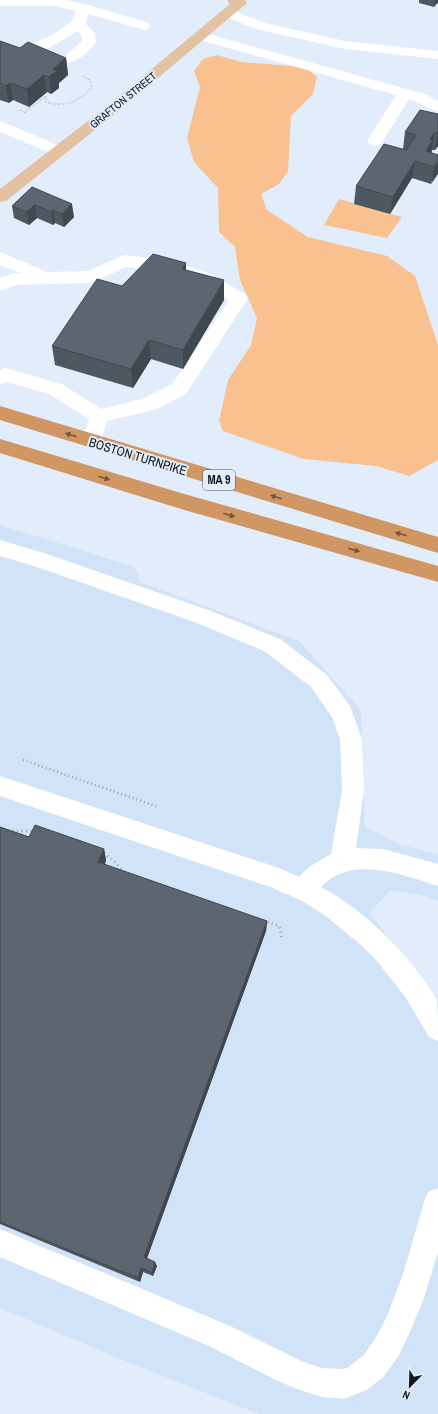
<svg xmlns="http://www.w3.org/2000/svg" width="438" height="1414" font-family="'Archivo Narrow',sans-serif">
	<rect width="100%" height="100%" fill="#e1edfa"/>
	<path fill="#d1e3f6" d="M 0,525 L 135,567 L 140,582 L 299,641 L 361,710 L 365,827 L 398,844 L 438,854 L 438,901 L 421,895 L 390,890 L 370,913 L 438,1004 L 438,1414 L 259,1414 L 118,1358 L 0,1308 Z"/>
	<g fill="#f8c18f">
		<path d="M 217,55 L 241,62 L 305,67 L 317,77 L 313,94 L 291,116 L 288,171 L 279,184 L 261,194 L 267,210 L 308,237 L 387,256 L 415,276 L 438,345 L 438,460 L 409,476 L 376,466 L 304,459 L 223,431 L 219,421 L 228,380 L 251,345 L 257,318 L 240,280 L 235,247 L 219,232 L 218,188 L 194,162 L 187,138 L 200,87 L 194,71 L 203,59 Z"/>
		<path d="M 339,199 L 402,217 L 387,238 L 324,225 Z"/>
	</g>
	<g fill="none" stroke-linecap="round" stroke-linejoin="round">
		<path stroke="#98a1ab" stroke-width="2" stroke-dasharray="0.5 2" stroke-linecap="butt" d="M 20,110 L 25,112 L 46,96 L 46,102 C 65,108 79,102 92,87 L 89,79 L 81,76"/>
		<path stroke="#98a1ab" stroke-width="2.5" stroke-dasharray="1 3" stroke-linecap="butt" d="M 23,760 L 156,806"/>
		<g stroke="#98a1ab" stroke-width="3" stroke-dasharray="1 3.5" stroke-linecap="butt">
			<path d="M 8,831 L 36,831"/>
			<path d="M 104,853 L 115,862 L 123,872"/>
			<path d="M 259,919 L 279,926 L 282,938"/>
		</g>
		<g fill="#fff" fill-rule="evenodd">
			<path d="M 0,0 L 66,0 L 89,5 L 149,23 L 151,26 L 149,29 L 144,30 L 89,14 L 85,23 L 95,33 L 96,42 C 90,51 75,65 64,62 L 62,59 L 82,41 L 81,34 L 77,31 C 65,39 38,57 24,53 L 22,50 L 24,47 L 52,35 L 71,22 L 76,11 L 55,6 L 0,6 Z"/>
			<path d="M 229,9 L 265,23 L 345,41 L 438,51 L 438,59 L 345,49 L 256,29 L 224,16 L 222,13 L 224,10 Z"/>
			<path d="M 201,32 L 425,94 L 438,101 L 438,112 L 409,99 L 381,144 L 375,146 L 369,144 L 367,141 L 396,95 L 196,39 L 194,36 L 196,33 Z"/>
			<path d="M 0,121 L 65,148 L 67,151 L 65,154 L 59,156 L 53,154 L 0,132 Z"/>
			<path d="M 0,252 L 47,272 L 88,271 L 124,255 L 169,260 L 211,274 L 245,294 L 248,298 L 186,394 L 157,409 L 107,421 L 99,446 L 92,448 L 85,446 L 82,441 L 89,419 L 49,394 L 7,382 L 0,385 L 0,370 L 5,368 L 62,384 L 101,409 L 145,398 L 172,384 L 229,300 L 199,282 L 167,272 L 126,267 L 91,283 L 16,285 L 0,291 L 0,278 L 14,273 L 20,273 L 0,265 Z"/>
			<path d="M 0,540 L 47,554 L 211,611 L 280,639 L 327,675 L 350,706 L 362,739 L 364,791 L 356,848 L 383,849 L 438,864 L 438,886 C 403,875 351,854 321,887 C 360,908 392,939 419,973 C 425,982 433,992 437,1001 C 438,1010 438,1031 438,1041 L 429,1037 L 406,998 L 377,961 L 361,945 L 326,916 L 302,901 L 273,888 L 0,796 L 0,776 L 279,868 L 299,877 L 309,867 L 331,854 L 342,791 L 340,739 L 332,717 L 311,687 L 264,651 L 197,623 L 37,567 L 0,556 Z"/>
			<path d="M 438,1188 L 438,1252 L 424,1298 L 409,1334 L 398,1357 L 384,1376 L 367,1390 L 344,1399 L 322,1397 L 297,1389 L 274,1379 L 209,1346 L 0,1257 L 0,1229 L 230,1326 L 301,1361 L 322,1368 L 340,1369 L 347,1368 L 364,1355 L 377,1336 L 388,1314 L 404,1271 L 424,1202 L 428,1192 Z"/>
		</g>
		<path fill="#e3c1a1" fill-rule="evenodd" d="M 227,0 L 245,0 L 247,3 L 121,109 L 6,201 L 0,202 L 0,189 L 111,103 L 230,4 Z"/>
		<g fill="#d09762" fill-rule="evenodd">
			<path d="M 0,406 L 438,537 L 438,553 L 0,420 Z"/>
			<path d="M 0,439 L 181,493 L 438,566 L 438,582 L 181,509 L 0,453 Z"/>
		</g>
	</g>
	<g fill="#4e5861">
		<path d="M 419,0 L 438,0 L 438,4 L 437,3 L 434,7 L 419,3 Z"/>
		<path d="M 0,41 L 20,48 L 66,58 L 68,75 L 59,83 L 59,88 L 51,94 L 47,92 L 29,107 L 13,100 L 9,103 L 0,100 Z"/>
		<path d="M 438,114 L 438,146 L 435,150 L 432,150 L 431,153 L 438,155 L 431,184 L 412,178 L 390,214 L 354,204 L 356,186 L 403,149 L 405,132 Z"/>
		<path d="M 32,187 L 74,217 L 64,227 L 55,223 L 53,225 L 37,218 L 29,225 L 14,218 L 12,206 Z"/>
		<path d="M 186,270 L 224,300 L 183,369 L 151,359 L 133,388 L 55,365 L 52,346 L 122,286 Z"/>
		<path d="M 0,827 L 29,837 L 104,849 L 106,860 L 105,865 L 267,921 L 266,931 L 147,1258 L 157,1266 L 153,1276 L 143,1272 L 140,1282 L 0,1224 Z"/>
	</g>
	<g fill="#40474f">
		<path d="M 435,0 L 438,0 L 437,3 L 434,7 Z"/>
		<path d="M 66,58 L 68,75 L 59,83 L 59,88 L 51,94 L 49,77 L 53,69 Z"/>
		<path d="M 44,75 L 47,92 L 29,107 L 27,89 Z"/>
		<path d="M 10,83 L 13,100 L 9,103 L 6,86 Z"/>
		<path d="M 438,131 L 438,146 L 435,150 Z"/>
		<path d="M 434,133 L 432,150 L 430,157 L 426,151 L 430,139 Z"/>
		<path d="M 415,161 L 412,178 L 390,214 L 393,197 Z"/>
		<path d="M 438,161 L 438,174 L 431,184 L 434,167 Z"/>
		<path d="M 72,204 L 74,217 L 64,227 L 62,214 Z"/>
		<path d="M 35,205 L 37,218 L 29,225 L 27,212 Z"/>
		<path d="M 53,210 L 55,223 L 53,225 L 51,212 Z"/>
		<path d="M 186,263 L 186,282 L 182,269 Z"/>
		<path d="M 224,280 L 224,300 L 183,369 L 183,350 Z"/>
		<path d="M 149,340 L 151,359 L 133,388 L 131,369 Z"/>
		<path d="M 104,849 L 106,860 L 101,874 L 98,862 Z"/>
		<path d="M 267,921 L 266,931 L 146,1261 L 144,1257 Z"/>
		<path d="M 155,1262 L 157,1266 L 153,1276 L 152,1273 Z"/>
		<path d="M 141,1268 L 143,1272 L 140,1282 L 138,1278 Z"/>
	</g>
	<g fill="#5b6671" stroke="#40474f">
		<path d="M 0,41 L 20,48 L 28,42 L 66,58 L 53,69 L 57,71 L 49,77 L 44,75 L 27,89 L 10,83 L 6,86 L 0,83 Z"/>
		<path d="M 420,110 L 438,114 L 438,132 L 434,133 L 430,139 L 433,140 L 426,151 L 438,155 L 438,161 L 434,167 L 415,161 L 393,197 L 356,186 L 384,144 L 406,150 L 416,135 L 405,132 Z"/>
		<path d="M 32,187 L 72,204 L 62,214 L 53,210 L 51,212 L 35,205 L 27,212 L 12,206 Z"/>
		<path d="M 153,254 L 186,263 L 182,269 L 224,280 L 183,350 L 149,340 L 131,369 L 52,346 L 97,279 L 122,286 Z"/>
		<path d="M 35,825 L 104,849 L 98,862 L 267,921 L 144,1257 L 155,1262 L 152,1273 L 141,1268 L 138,1278 L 0,1222 L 0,827 L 29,837 Z"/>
	</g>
	<defs><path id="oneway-solid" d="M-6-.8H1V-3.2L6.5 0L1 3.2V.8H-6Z"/></defs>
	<g fill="#72573e">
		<use href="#oneway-solid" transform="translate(71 435) rotate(-163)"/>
		<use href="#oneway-solid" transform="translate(104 478) rotate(17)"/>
		<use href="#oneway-solid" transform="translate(276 497) rotate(-163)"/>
		<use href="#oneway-solid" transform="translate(229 515) rotate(16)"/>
		<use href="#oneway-solid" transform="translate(401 534) rotate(-164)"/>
		<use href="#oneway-solid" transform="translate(354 550) rotate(16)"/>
	</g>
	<g text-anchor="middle" stroke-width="4" stroke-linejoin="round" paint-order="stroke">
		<g font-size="11" fill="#13171b" stroke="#e1edfa">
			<text transform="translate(123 100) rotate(-39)" y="4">GRAFTON STREET</text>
		</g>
		<rect fill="#e1edfa" stroke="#51575e" stroke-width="1" x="203" y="470" width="32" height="20" rx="3"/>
		<g font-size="12" font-weight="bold" fill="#13171b">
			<text x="219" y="484">MA 9</text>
		</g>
		<g font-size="13" fill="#13171b" stroke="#e1edfa">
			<text transform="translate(138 456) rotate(17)" y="5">BOSTON TURNPIKE</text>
		</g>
	</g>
	<g transform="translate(410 1386) rotate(203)" stroke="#e1edfa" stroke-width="3" paint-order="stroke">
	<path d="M0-3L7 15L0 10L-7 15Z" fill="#13171b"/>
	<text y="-6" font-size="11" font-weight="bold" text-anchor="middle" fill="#13171b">N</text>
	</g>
</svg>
